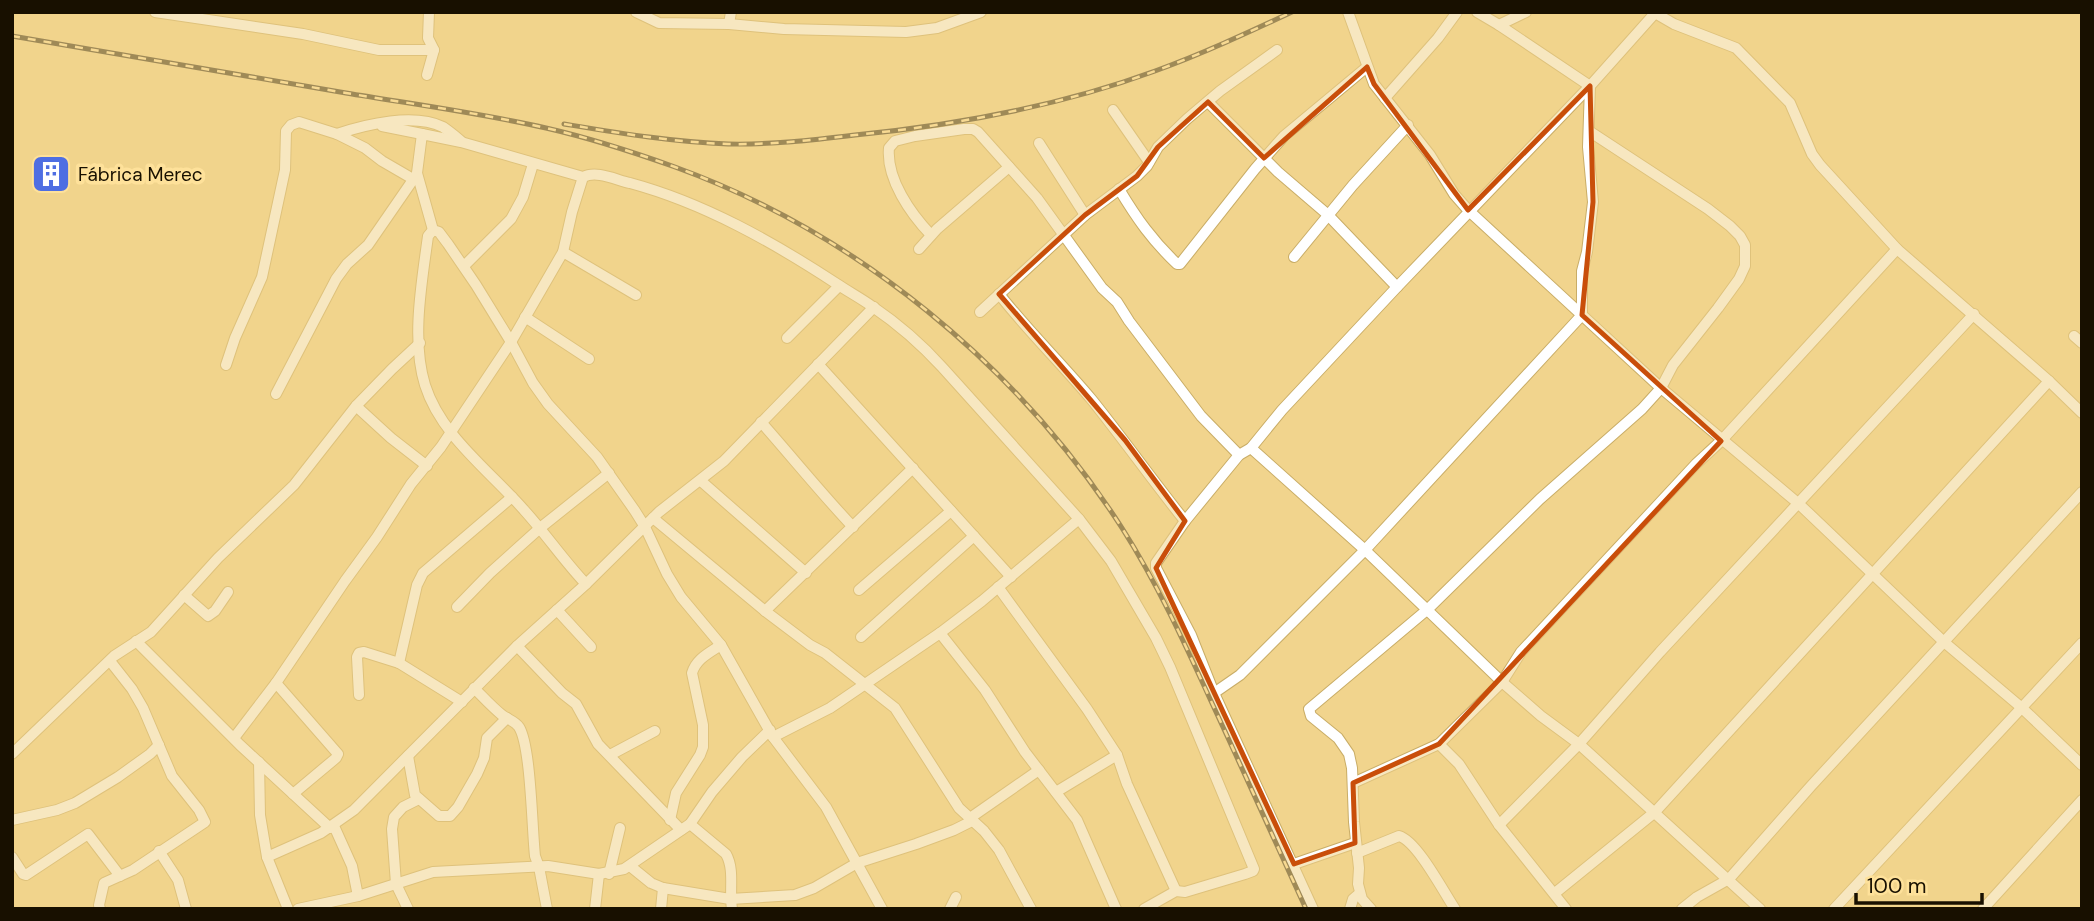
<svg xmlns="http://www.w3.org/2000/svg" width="2094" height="921" font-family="'DM Sans',sans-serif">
	<rect width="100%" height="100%" fill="#f1d48d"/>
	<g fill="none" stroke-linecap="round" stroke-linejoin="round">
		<g stroke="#c9ad67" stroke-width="12">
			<g id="minor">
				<path d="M 155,12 L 303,34 L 379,50 L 434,50"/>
				<path d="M 636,12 L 659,23 L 729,24 L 784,29 L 906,32 L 937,28 L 981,12"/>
				<path d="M 1348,12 L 1374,84 L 1430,155 L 1454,194 L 1468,210 L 1661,388 L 1799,504 L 1944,642 L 2022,708 L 2082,765"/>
				<path d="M 1655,13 L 1674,24 L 1736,48 L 1790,103 L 1812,154 L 1820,165 L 1897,249 L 2049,381 L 2082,413"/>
				<path d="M 729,24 L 731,12"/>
				<path d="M 1499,25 L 1526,12"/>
				<path d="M 427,75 L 434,50 L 428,38 L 429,12"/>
				<path d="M 1385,98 L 1438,38 L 1457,12"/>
				<path d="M 1208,102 L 1278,172 L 1327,214 L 1397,287"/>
				<path d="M 1113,110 L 1149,162"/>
				<path d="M 382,126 L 422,134"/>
				<path d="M 337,134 C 367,124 414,113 443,127 C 449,131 455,136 461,141"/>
				<path d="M 1039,143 L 1085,215"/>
				<path d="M 1119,189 C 1137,219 1152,240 1177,264 L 1180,264 L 1255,169 L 1284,136 L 1367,67"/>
				<path d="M 433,230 L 428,236 C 422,281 411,340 425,385 C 441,436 490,471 524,510 C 546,534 564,561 586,584"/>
				<path d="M 931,235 C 911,214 886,179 889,148 L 895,141 L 915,136 L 964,129 L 973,129 L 978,132 L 1037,198 L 1102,288 L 1117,302 L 1129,321 L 1201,416 L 1239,455"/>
				<path d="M 919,249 L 937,229 L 1009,167"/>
				<path d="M 563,252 L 636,295"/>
				<path d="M 1294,257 L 1353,185 L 1408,125"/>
				<path d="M 464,266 L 511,219 L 523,197 L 533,164"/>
				<path d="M 999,294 C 1028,331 1062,364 1092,400 C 1124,440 1153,481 1185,521"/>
				<path d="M 980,312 L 1085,215 L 1137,176 L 1147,166 L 1158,147 L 1187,119 L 1220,91 L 1277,50"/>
				<path d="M 525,317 L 589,359"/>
				<path d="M 2074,336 L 2082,343"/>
				<path d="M 787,338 L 839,286"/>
				<path d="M 818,364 L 1011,577"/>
				<path d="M 226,365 L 235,338 L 262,277 L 285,170 L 286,131 L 291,125 L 299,122 L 337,134 L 365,148 L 382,161 L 413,179"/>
				<path d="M 276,394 L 336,279 L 347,264 L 368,245 L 417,174"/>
				<path d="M 356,406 L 391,438 L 427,466"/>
				<path d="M 761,422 C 792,457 821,493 853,527"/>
				<path d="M 1251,448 L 1365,550 L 1502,682 L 1541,716 L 1579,744 L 1760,909"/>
				<path d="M 701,481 L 806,573"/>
				<path d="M 653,518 L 765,611 L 810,645 L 825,653 L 895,708 L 959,808 L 984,831 L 999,850 L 1031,909"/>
				<path d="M 998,587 L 1087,709 L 1117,755 L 1127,784 L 1176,891"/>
				<path d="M 859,590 L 951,511"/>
				<path d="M 184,595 L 208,616 L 215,611 L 228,592"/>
				<path d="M 457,607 L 490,573 L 540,528 L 609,473"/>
				<path d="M 557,610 L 591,647"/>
				<path d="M 765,611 L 913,468"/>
				<path d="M 940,633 L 985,690 L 1025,752 L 1077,820 L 1116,909"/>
				<path d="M 861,637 L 974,536"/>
				<path d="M 136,641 L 240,745 L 330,828"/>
				<path d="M 517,646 L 562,693 L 576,704 L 598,744 L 681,830"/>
				<path d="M 399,663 L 417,585 L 423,573 L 512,497"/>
				<path d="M 276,683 L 338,754 L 336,758 L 293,794"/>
				<path d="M 474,688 C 483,697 492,707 502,715 C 507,719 515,721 519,727 C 531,746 532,829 535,856 L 539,867 L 547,909"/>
				<path d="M 1214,693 L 1240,675 L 1365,550 L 1582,315 L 1582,271 L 1587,252 L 1593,202 L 1588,147 L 1590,86 L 1499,25 L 1477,12"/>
				<path d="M 359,695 L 357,657 L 359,653 L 364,652 L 399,663 L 462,702"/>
				<path d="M 773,737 L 830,708 L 940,633 L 982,601 L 1079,519"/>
				<path d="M 234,738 L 276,683 L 345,581 L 377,537 L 411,484 L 441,447 L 511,342 L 563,252 L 572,212 L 583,177"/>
				<path d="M 1439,744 L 1459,764 L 1499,825 L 1566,909"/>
				<path d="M 12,754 L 114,656 L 151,632 L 218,558 L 294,485 L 356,406 L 392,369 L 420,343"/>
				<path d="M 610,755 L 655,731"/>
				<path d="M 408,756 L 415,795 L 439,816 L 450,816 L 458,807 L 477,774 L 484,758 L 487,738 L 507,718"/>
				<path d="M 259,762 L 260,815 L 267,857 L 288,909"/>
				<path d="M 1353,783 L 1439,744 L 1502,682 L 1521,652 L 1696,464 L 1721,441 L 1897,249"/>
				<path d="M 1056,792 L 1117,755"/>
				<path d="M 970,818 L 1039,770"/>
				<path d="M 12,820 L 57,810 L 75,803 L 118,777 L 150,754 L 159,745"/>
				<path d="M 670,820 L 676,793 L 700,755 L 703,747 L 703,725 L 692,673 C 696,659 709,653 721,645"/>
				<path d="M 690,824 L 726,854 C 735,870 729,891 732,909"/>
				<path d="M 1499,825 L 1579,744 L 1660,652 L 1974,314"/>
				<path d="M 334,826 L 352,866 L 358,896"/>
				<path d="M 159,851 L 178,880 L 186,909"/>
				<path d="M 1357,853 L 1399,836 C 1417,841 1443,891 1455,909"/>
				<path d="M 12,857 L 23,874 L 26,875 L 88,834 L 120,876"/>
				<path d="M 267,857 L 321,833 L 354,810 L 517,646 L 586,584 L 659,512 L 724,461 L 874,307"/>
				<path d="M 1294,864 L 1355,843"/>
				<path d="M 630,866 L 651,883 L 663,888 L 730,899 L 795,895 L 814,888 L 857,863 L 916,844 L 954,830 L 972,821"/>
				<path d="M 609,874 L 620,828"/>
				<path d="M 1555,893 L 1655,812 L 2049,381"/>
				<path d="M 100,909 L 99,905 L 104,883 L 133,870 L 205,822 L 199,810 L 172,776 L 143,708 L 132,689 L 110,661"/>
				<path d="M 298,909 L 358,896 L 433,872 L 548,866 L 599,874 L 624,869 L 690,824 L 712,792 L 742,757 L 770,730"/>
				<path d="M 408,909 L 396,884 L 392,829 L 394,817 L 403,807 L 419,799"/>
				<path d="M 595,909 L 599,874"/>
				<path d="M 661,909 L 663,888"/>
				<path d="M 882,909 L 826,807 L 773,737 L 721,645 L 681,597 L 667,574 L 645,527 L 635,511 L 597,457 L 548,404 L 533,383 L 511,342 L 476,285 L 448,244 L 439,232 L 433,230 L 417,173 L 422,134 L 461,142 L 583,177 C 597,170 616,180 630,183 C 704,203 773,242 837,284 C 849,292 862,299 873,307 C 898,324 922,345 942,367 L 1079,519 L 1111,561 L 1156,638 L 1170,667 L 1254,869 L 1253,871 L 1245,874 L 1185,892 L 1176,891 L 1144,909"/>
				<path d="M 950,909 L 956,897"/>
				<path d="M 1313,909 L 1214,693 L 1191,635 L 1156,568 L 1156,563 L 1185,521 L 1239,455 L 1251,448 L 1282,410 L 1397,287 L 1590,86 L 1656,12"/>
				<path d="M 1350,909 L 1353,899 L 1360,893"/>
				<path d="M 1371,909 L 1362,899 L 1358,884 L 1359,868 L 1354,822 L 1352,768 L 1349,754 L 1338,738 L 1311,716 L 1309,709 L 1428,609 L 1540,499 L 1642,409 L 1661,388 L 1673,365 L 1718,308 L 1739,279 L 1745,266 L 1745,245 L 1740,236 L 1730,226 L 1708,209 L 1589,131"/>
				<path d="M 1682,909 L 1697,897 L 1729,879 L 1811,786 L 2082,492"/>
				<path d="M 1834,909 L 2082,643"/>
				<path d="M 1983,909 L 2082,800"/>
			</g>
		</g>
		<use href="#minor" stroke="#fff" stroke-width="10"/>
		<g stroke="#3d3118" stroke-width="5">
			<g id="rail">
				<path d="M 12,36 C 123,55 235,74 346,93 C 412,104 480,113 546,128 C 590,138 633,152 675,167 C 857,233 1018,366 1122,528 C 1157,583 1184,642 1211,701 C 1243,770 1274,839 1306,909"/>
				<path d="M 564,124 C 619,133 672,142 728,144 C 770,145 813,140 855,135 C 956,125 1060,106 1155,71 C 1202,54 1247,33 1292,12"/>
			</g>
		</g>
		<use href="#rail" stroke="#fee19a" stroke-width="2.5" stroke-dasharray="8" stroke-linecap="butt"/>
	</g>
	<path d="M0 0H2094V921H0ZM 1367,67 L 1374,84 L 1468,210 L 1590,86 L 1593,202 L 1582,315 L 1721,441 L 1439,744 L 1353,783 L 1355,843 L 1294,864 L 1156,568 L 1185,521 L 1125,440 L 999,294 L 1085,215 L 1137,176 L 1158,147 L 1208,102 L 1264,158 Z" fill="#f1d48d" fill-opacity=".55" fill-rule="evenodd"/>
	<path fill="none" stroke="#c94e0a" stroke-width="5" stroke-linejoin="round" d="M 1367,67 L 1374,84 L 1468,210 L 1590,86 L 1593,202 L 1582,315 L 1721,441 L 1439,744 L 1353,783 L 1355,843 L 1294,864 L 1156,568 L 1185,521 L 1125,440 L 999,294 L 1085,215 L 1137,176 L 1158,147 L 1208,102 L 1264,158 Z"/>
	<defs>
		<g id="building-square" transform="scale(2.0125)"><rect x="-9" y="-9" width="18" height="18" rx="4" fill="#4e6ee2" stroke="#fee19a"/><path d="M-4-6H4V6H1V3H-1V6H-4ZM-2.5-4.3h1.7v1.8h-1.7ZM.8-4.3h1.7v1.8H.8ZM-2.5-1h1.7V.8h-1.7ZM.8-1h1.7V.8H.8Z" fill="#fff"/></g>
	</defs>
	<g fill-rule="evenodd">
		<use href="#building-square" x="51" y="174"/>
	</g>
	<g text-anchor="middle" stroke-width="7" stroke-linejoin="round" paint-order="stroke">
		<g font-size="19" fill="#181000" stroke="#fee19a" text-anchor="start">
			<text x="78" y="181">Fábrica Merec</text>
		</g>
	</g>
	<rect width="2094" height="921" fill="none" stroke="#181000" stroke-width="28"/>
	<path d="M1856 893v10h126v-10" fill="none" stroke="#181000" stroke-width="3.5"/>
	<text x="1867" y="893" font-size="21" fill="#181000" stroke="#fee19a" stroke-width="5" paint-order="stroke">100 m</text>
</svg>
